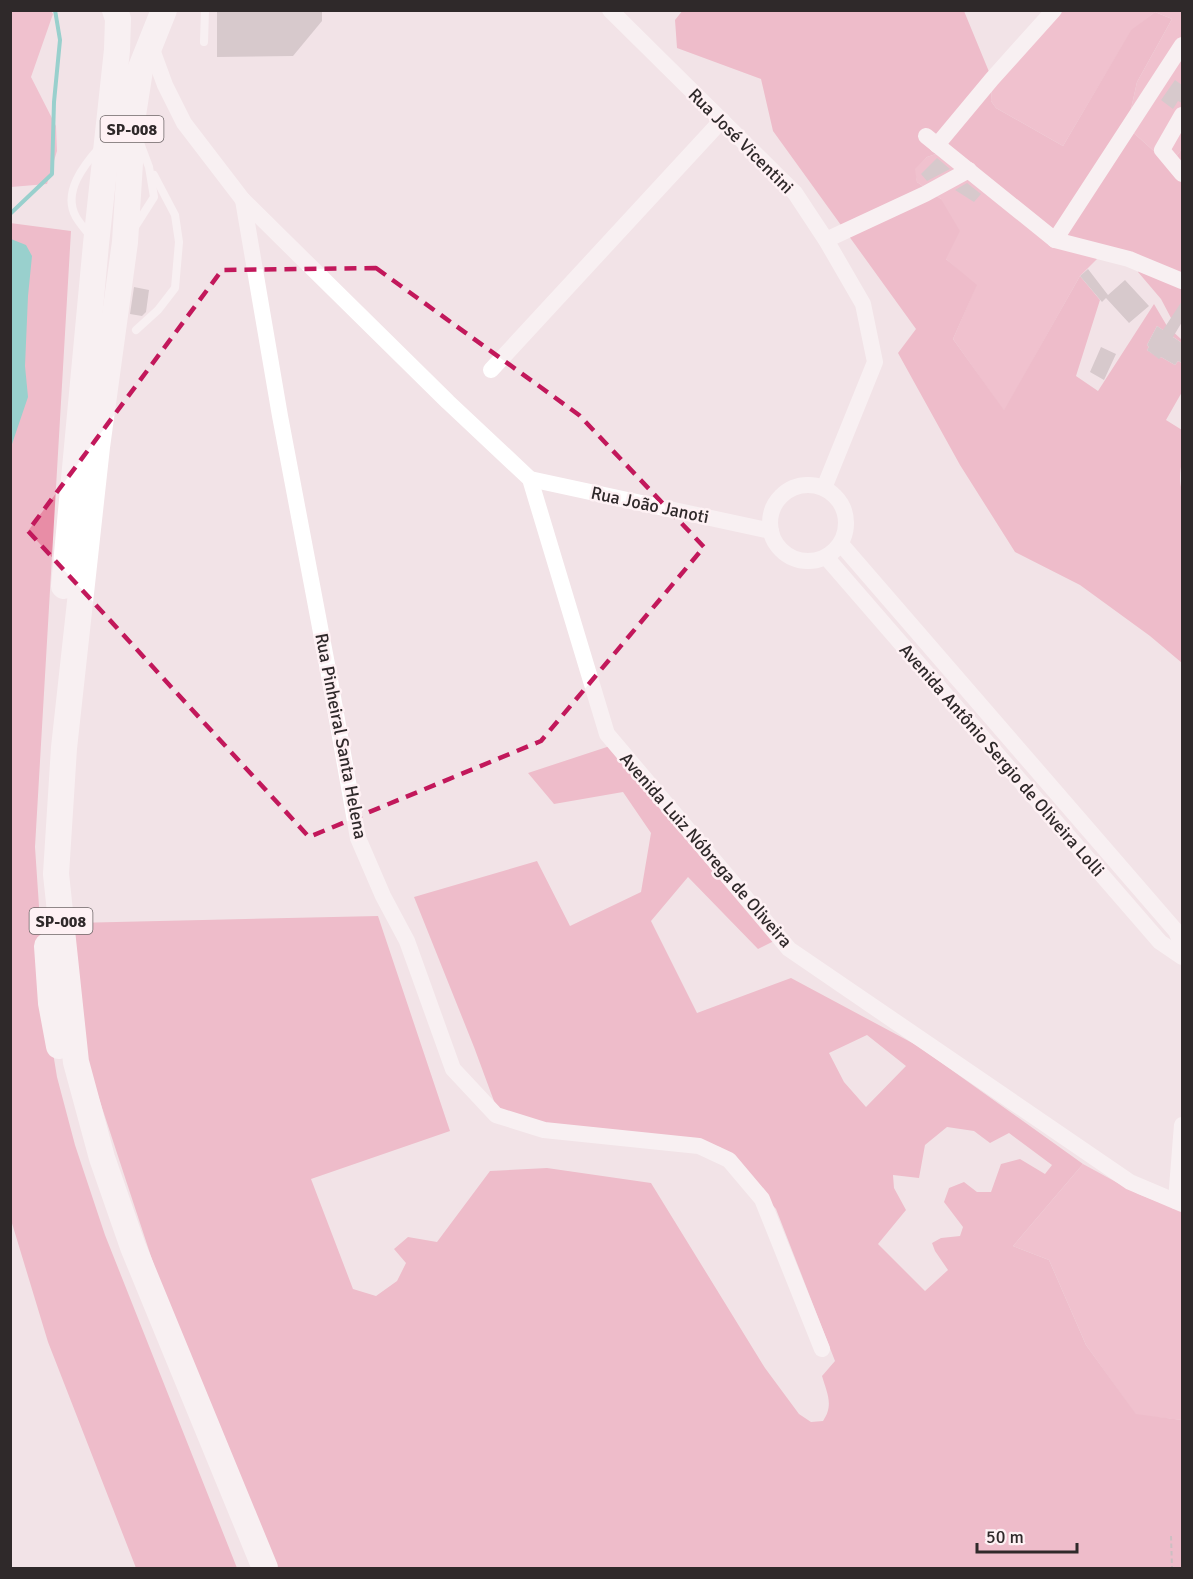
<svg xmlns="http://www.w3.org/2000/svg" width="1193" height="1579" font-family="Signika,sans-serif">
	<rect width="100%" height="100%" fill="#f2e3e7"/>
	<g fill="#ed98b0">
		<path d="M 10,11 L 51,11 L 53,14 L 31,77 L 56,126 L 57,151 L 47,184 L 11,187 Z"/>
		<path d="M 1054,11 L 1182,11 L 1182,149 L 1172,162 L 1156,153 L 1127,127 L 1137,82 L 1172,19 L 1155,12 L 1131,31 L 1063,146 L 996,108 L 991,101 L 992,79 Z"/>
		<path d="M 936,154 L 1099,257 L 1080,276 L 1004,411 L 953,339 L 976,286 L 946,259 L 941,199 L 917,182 L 914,169 L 927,157 Z"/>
		<path d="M 1083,1164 L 1138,1194 L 1182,1211 L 1182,1420 L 1136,1415 L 1086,1345 L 1049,1260 L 1013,1246 Z"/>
	</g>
	<g fill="#e88da6" fill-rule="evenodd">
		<path d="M 683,10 L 964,11 L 992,79 L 991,101 L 996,108 L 1063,146 L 1131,30 L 1155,12 L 1172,19 L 1137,82 L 1127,127 L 1156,153 L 1172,162 L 1182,149 L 1182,281 L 1077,246 L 936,154 L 927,157 L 915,169 L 917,182 L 941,199 L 960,231 L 946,259 L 977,285 L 953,339 L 1004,410 L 1080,276 L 1100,300 L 1076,376 L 1098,391 L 1154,304 L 1167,326 L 1182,340 L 1182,343 L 1157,326 L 1147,345 L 1149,347 L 1147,350 L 1159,358 L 1161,357 L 1175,365 L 1178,361 L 1182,363 L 1182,392 L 1166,420 L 1182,430 C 1182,439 1185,452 1182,461 C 1180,471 1179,481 1182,491 L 1182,663 L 1150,636 L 1080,585 L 1015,552 L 960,465 L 898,353 L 916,329 L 773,131 L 761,79 L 677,48 L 675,20 Z"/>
		<path d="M 10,223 L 71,231 L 35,847 L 46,1010 L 57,1077 L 75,1145 L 105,1235 L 237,1568 L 136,1568 L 48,1342 L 11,1220 Z"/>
		<path d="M 1139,268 L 1182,287 L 1182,324 L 1171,318 L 1161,299 L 1138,272 Z"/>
		<path d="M 613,745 L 776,940 L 758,949 L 688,877 L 651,921 L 697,1013 L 791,978 L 918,1046 L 1083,1164 L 1013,1246 L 1049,1260 L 1086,1345 L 1136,1414 L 1182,1420 L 1182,1568 L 277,1568 L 167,1305 L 86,1059 L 73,923 L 378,916 L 450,1131 L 311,1179 L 353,1289 L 376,1296 L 397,1281 L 406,1263 L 394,1249 L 408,1237 L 437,1242 L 490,1171 L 547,1168 L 651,1183 L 765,1368 L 799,1414 L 811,1422 L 823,1421 C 834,1405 827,1393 822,1376 L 835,1361 L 776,1209 L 720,1147 L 545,1128 L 498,1112 L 474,1047 L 414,897 L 537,861 L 570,926 L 641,892 L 651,833 L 623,792 L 554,804 L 528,773 ZM 867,1035 L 906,1066 L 866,1107 L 844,1082 L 829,1053 ZM 947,1127 L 974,1131 L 990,1143 L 1009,1133 L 1052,1165 L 1045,1174 L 1020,1159 L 1001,1164 L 991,1192 L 977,1192 L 964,1182 L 949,1188 L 944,1202 L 963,1227 L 960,1236 L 941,1238 L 932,1243 L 935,1251 L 948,1270 L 925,1291 L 878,1244 L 906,1210 L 894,1188 L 893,1175 L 919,1178 L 925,1145 Z"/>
	</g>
	<path fill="#2db8ad" d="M 11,239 L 26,245 L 32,256 L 28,296 L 25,366 L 28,397 L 11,447 Z"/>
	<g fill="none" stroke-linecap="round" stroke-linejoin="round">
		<path stroke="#2db8ad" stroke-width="4" d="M 10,214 L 52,174 L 54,102 L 60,40 L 55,10"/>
	</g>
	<g fill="#b6a8ac">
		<path d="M 217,10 L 322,10 L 322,21 L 293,56 L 217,57 Z"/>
		<path d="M 1175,80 L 1182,85 L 1182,103 L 1178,101 L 1173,109 L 1161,100 Z"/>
		<path d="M 937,158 L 950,169 L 927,181 L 921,174 Z"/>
		<path d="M 967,183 L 981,194 L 974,202 L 955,190 Z"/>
		<path d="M 1088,269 L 1108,295 L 1125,280 L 1149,306 L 1129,323 L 1106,298 L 1102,302 L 1080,276 Z"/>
		<path d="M 134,287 L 149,290 L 146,312 L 142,316 L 130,314 Z"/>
		<path d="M 1182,301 L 1182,322 L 1173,337 L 1182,343 L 1182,363 L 1178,361 L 1175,365 L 1161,357 L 1159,359 L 1147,350 L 1149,347 L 1147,345 L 1157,326 L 1163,330 Z"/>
		<path d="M 1101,347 L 1116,354 L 1104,380 L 1090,372 Z"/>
	</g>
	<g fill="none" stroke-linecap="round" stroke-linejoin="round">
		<path stroke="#9e9396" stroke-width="2" stroke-dasharray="4.5 3" stroke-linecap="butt" d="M 1171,1536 L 1172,1568"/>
		<g stroke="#fff" stroke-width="8">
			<path d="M 204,42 L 205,10"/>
			<path d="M 133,230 L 154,197 L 149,167 L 140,143"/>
			<path d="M 90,236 C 86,230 80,224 76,217 C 62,192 84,165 100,147"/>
			<path d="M 136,330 L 158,310 L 175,288 L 179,242 L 175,215 L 154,175"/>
		</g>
		<g stroke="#fff" stroke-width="16">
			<path d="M 610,10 L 795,193 L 826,240 L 863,304 L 875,362 L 824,488"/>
			<path d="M 150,44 L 165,85 L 184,123 L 243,200 L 448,402 L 530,479 L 607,734 L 789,949 L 1130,1182 L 1182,1204"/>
			<path d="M 1182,115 L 1162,150 L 1182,174"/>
			<path d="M 926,136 L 1055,240 L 1129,259 L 1182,281"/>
			<path d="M 937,145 L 992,79 L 1054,10"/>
			<path d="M 243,200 L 280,416 L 330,680 L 358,838 L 383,896 L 407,941 L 453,1069 L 496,1115 L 544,1130 L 699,1146 L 729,1160 L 762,1199 L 822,1349"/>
			<path d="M 826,240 L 925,194 L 969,170"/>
			<path d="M 1055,240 L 1182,45"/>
			<path d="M 491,370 L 722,120"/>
			<path d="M 530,479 L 771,531"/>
			<circle cx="808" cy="523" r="38"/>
			<path d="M 841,544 L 1176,931 L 1182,945"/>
			<path d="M 826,557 L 1160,942 L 1182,957"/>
			<path d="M 1176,1201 L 1182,1125"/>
		</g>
		<g stroke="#fff" stroke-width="26">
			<path d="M 164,10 L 140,70 L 133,115 L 125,242 L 97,447 L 64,748 L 56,874 L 76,1062 L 102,1158 L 133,1247 L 265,1568"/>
			<path d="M 64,586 L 96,244 L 117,50 L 118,19 L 115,10"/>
			<path d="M 47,946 L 51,1003 L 59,1046"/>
		</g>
	</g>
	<path d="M0 0H1193V1579H0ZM 376,268 L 579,415 L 704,547 L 541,741 L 309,837 L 28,531 L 222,270 Z" fill="#f2e3e7" fill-opacity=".55" fill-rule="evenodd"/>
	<path fill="none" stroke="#c2185b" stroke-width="4.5" stroke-dasharray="12 8" stroke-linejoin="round" d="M 376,268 L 579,415 L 704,547 L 541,741 L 309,837 L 28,531 L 222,270 Z"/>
	<g text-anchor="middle" stroke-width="5" stroke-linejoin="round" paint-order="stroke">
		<g fill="#fef1f4" stroke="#6d6567" stroke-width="1.5">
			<rect x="100.5" y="116" width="63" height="26" rx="4.5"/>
			<rect x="29.5" y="908" width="63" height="26" rx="4.5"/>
		</g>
		<g font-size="16" font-weight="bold" fill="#2f292a">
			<text x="132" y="135">SP-008</text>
			<text x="61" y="927">SP-008</text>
		</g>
		<g font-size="18" fill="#2f292a" stroke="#fef1f4">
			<text transform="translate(741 141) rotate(45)" y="6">Rua José Vicentini</text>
			<text transform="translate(650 505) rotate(12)" y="6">Rua João Janoti</text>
			<text transform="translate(341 736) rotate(79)" y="6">Rua Pinheiral Santa Helena</text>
			<text transform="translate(1002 760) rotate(49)" y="6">Avenida Antônio Sergio de Oliveira Lolli</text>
			<text transform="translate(706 850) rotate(49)" y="6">Avenida Luiz Nóbrega de Oliveira</text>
		</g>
	</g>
	<rect width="1193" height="1579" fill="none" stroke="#2f292a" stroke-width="24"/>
	<path d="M977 1543v9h100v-9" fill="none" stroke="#2f292a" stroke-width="3"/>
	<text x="986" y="1543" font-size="18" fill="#2f292a" stroke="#fef1f4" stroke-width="4.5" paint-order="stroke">50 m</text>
</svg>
